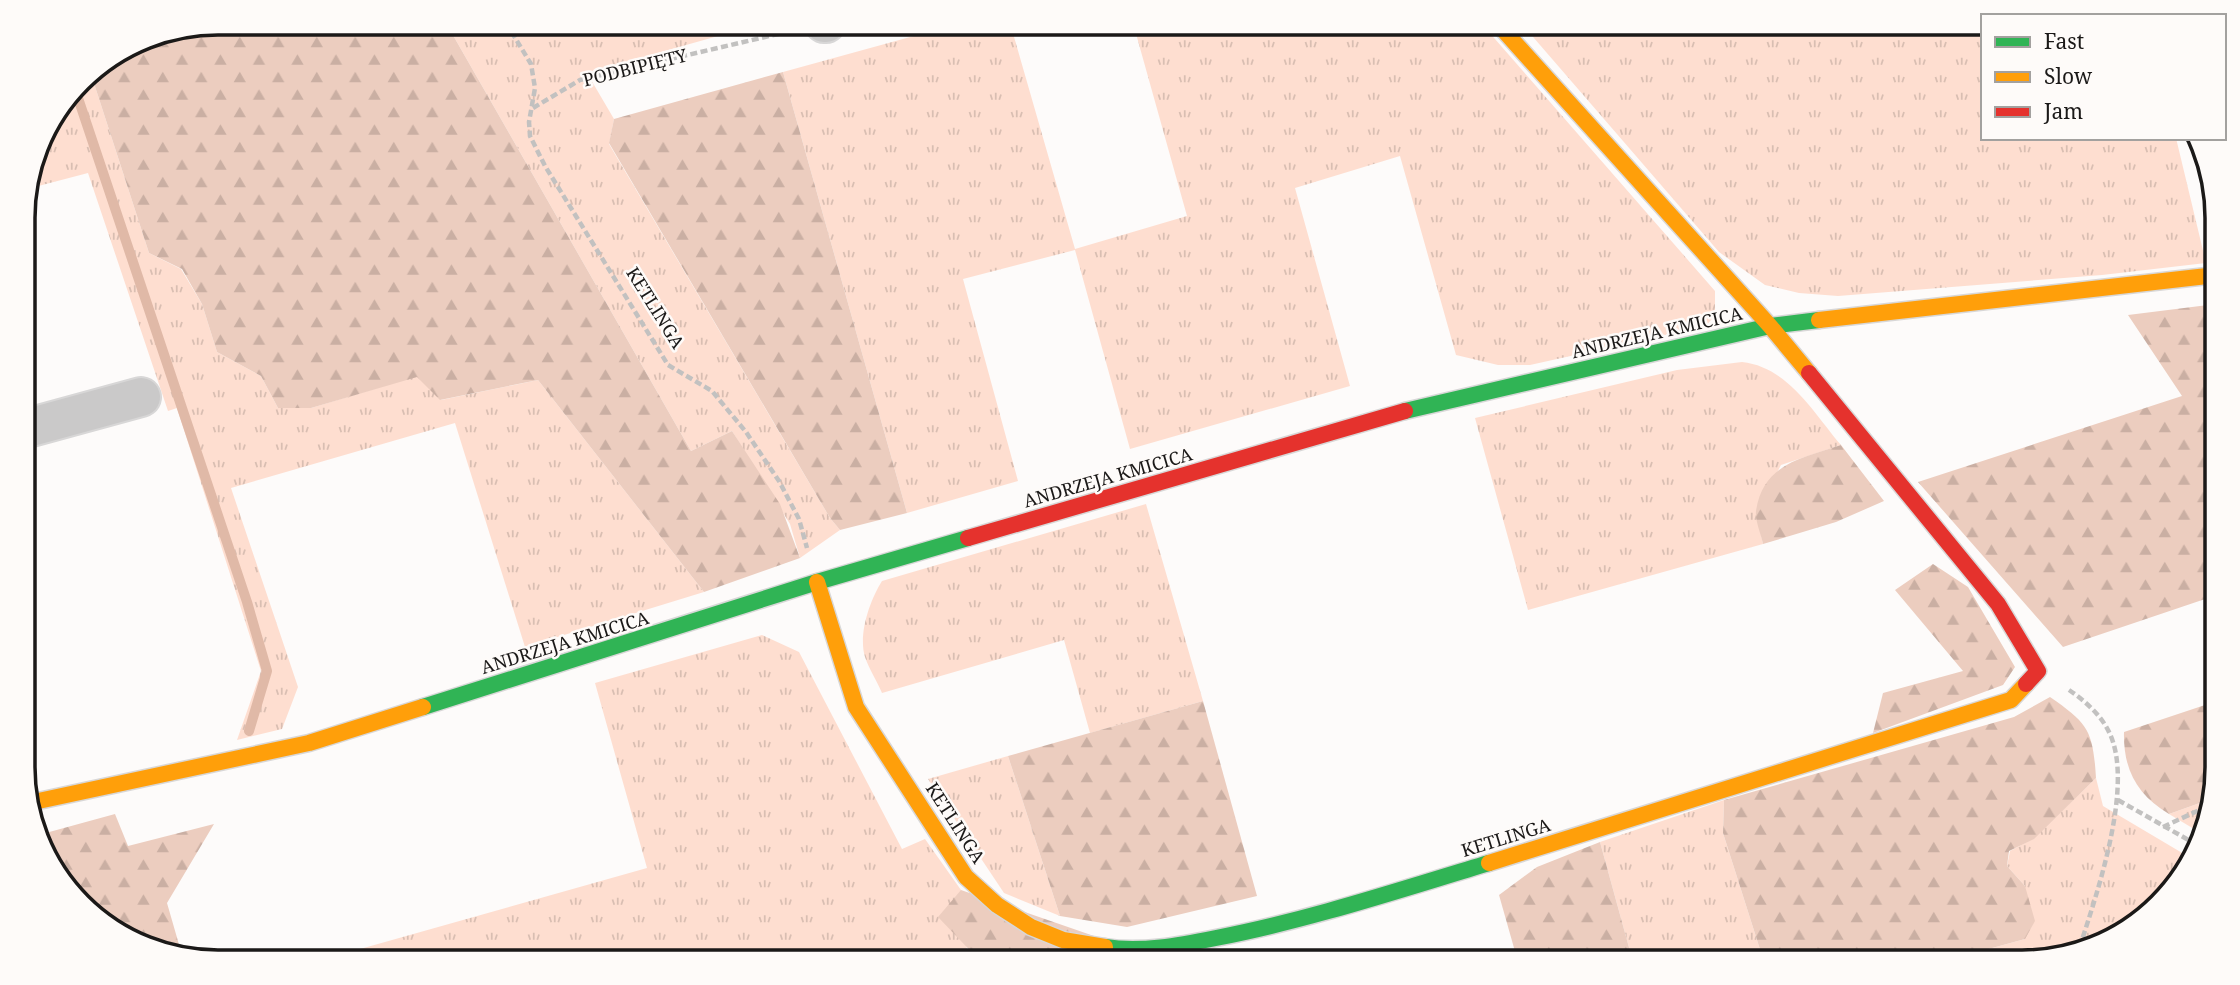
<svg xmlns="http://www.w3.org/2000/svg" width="2240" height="985" font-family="'Noto Serif',serif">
	<defs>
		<pattern id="grass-tufts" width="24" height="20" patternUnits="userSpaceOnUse" patternTransform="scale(1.75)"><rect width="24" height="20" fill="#feded0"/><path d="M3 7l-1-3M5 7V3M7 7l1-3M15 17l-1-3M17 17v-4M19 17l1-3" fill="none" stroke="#d9beb2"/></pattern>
		<pattern id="forest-firs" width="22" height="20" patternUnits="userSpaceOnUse" patternTransform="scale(1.75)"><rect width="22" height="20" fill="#eccdbf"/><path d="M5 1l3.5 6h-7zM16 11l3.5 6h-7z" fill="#caafa3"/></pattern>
	</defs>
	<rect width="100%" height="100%" fill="#fdfbfa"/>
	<g fill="url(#grass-tufts)">
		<path d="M 446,23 L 764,23 L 587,73 L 614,119 L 609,144 L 830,518 L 840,530 L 800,558 L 790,524 L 732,431 L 691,451 Z"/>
		<path d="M 961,23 L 1010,23 L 1075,249 L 1187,216 L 1133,23 L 1481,23 L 1715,291 L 1715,315 L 1706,326 L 1530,365 L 1498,365 L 1456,355 L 1400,156 L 1295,188 L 1350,386 L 1130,449 L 1075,250 L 963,279 L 1018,481 L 907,513 L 783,72 Z"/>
		<path d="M 1521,23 L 1842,23 L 1844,30 L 1870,23 L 1983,23 L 1983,138 L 2176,138 L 2206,263 L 2102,275 L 1838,296 L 1799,293 L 1765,285 L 1719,252 Z"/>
		<path d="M 90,71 L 149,253 L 181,269 L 202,304 L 217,352 L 261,376 L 278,408 L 311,408 L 417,376 L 441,400 L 538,380 L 704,592 L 525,647 L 455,423 L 231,488 L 298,687 L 282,729 L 237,740 L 261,671 L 177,408 L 168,411 L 88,173 L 27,189 L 43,131 Z"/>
		<path d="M 1742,362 C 1788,367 1813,412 1841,445 L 1781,465 L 1756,512 L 1763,544 L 1528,610 L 1475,418 L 1677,370 Z"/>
		<path d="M 1146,504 L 1203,701 L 1090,733 L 1064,640 L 882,693 C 877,681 869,669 865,657 C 858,634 870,600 882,581 Z"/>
		<path d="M 762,635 L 799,652 L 902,849 L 925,839 L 961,890 L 967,950 L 981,962 L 314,962 L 647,868 L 595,683 Z"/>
		<path d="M 1008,756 L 1060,916 L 1004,893 L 928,779 Z"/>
		<path d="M 2096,778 L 2103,806 L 2189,857 L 2131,929 L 2034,962 L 1941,962 L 2025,939 L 2025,886 L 2007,866 L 2010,851 L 2034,838 Z"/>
		<path d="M 2211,799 L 2204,835 L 2169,814 Z"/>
		<path d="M 1724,800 L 1723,833 L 1764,962 L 1633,962 L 1600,842 Z"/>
	</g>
	<g fill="url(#forest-firs)">
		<path d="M 218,23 L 446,23 L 691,451 L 732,431 L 780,504 L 800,558 L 704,592 L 538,380 L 440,400 L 417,377 L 311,408 L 278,408 L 261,376 L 217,352 L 202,304 L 182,269 L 149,253 L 90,71 L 144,37 Z"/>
		<path d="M 783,72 L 907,513 L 840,530 L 830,518 L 609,143 L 614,119 Z"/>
		<path d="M 2216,304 L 2217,595 L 2063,647 L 1918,482 L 2182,396 L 2128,315 Z"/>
		<path d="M 1841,445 L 1884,501 L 1836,522 L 1763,544 C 1761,534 1755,521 1756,511 C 1763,463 1803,458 1841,445 Z"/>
		<path d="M 1933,564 L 1968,587 L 2015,667 L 2003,685 L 1873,733 L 1883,693 L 1963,671 L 1895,590 Z"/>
		<path d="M 2050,697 C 2089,724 2093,731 2096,778 L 2034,839 L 2009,851 L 2007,866 L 2025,886 L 2035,921 L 2025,939 L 1941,962 L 1764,962 L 1723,833 L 1724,800 L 2014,717 Z"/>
		<path d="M 1203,701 L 1257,896 L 1127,927 L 1060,916 L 1008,756 Z"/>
		<path d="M 2217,701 L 2217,767 L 2211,799 L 2169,814 C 2137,795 2123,769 2124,732 Z"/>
		<path d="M 115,814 L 128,846 L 214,824 L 167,903 L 182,955 L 144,948 L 63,886 L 42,834 Z"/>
		<path d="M 1600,842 L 1633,962 L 1518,962 L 1499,895 L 1537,867 Z"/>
		<path d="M 961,890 L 1169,962 L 981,962 L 938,917 Z"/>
	</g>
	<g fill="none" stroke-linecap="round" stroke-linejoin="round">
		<path stroke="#e0b9a7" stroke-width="10" d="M 75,89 L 247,602 L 267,671 L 249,731"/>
		<g stroke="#d8d7d7" stroke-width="42">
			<g id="street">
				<path d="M 824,23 L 826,23"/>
				<path d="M 24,429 L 141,397"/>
			</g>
		</g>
		<g stroke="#d8d7d7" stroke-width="19">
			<g id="fast">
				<path d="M 1405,411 L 1770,326 L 1819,320"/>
				<path d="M 423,707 L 817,582 L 968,538"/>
				<path d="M 1105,947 C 1141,953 1181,945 1216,938 C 1309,920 1399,890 1489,863"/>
			</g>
		</g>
		<g stroke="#d8d7d7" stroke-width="19">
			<g id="slow">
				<path d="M 1497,23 L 1770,326 L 1809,373"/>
				<path d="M 1819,320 L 2216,275"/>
				<path d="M 817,582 L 856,707 L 966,877 L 997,905 L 1031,927 L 1063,940 L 1105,947"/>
				<path d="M 29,803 L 309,743 L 423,707"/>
				<path d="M 1489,863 L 2011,700 L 2026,684"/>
			</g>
		</g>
		<g stroke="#d8d7d7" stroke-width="19">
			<g id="jam">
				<path d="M 1809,373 L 1998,604 L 2038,671 L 2026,684"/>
				<path d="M 968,538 L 1405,411"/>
			</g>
		</g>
		<g stroke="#c2c1c0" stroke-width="4.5" stroke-dasharray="7 3.5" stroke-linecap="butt">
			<path d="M 506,23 L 531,64 L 535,88 L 529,122 L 530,136 L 545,166 L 668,365 L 712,391 L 746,432 L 779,481 L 799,519 L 807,548"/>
			<path d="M 533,108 L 580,80 L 791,31"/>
			<path d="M 2069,690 C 2084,700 2101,715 2109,732 C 2135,784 2097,893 2080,946"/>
			<path d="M 2118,800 L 2199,846"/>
			<path d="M 2163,827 L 2210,805"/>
		</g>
		<use href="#street" stroke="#cac9c9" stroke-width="38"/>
		<use href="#fast" stroke="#30b455" stroke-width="16"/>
		<use href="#slow" stroke="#ff9f0a" stroke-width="16"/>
		<use href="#jam" stroke="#e5322d" stroke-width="16"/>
	</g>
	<g text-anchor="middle" stroke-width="5" stroke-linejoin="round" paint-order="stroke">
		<g font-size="18" fill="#1b1918" stroke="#fefbf9">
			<text transform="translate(635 68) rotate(-14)" y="6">PODBIPIĘTY</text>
			<text transform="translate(655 308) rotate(58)" y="6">KETLINGA</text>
			<text transform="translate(1657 333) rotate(-13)" y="6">ANDRZEJA KMICICA</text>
			<text transform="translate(1108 478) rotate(-16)" y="6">ANDRZEJA KMICICA</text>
			<text transform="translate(565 643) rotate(-17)" y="6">ANDRZEJA KMICICA</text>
			<text transform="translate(955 823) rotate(57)" y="6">KETLINGA</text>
			<text transform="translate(1506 838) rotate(-17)" y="6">KETLINGA</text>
		</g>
	</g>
	<path d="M0 0H2240V985H0ZM218 35H2022A183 183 0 0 1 2205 218V767A183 183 0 0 1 2022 950H218A183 183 0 0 1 35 767V218A183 183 0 0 1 218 35Z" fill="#fefbf9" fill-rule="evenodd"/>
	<path fill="none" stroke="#1b1918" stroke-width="3.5" d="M218 35H2022A183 183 0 0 1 2205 218V767A183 183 0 0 1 2022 950H218A183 183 0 0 1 35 767V218A183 183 0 0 1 218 35Z"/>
	<rect x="1981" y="14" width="245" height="126" fill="#fefbf9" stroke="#a3a19f" stroke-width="2"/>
	<rect x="1995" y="37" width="35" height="10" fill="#30b455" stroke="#a3a19f" stroke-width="2"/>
	<text x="2044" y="49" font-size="21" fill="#1b1918">Fast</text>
	<rect x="1995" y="72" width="35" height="10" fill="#ff9f0a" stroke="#a3a19f" stroke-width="2"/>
	<text x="2044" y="84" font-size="21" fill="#1b1918">Slow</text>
	<rect x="1995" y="107" width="35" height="10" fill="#e5322d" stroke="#a3a19f" stroke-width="2"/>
	<text x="2044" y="119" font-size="21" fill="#1b1918">Jam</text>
</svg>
